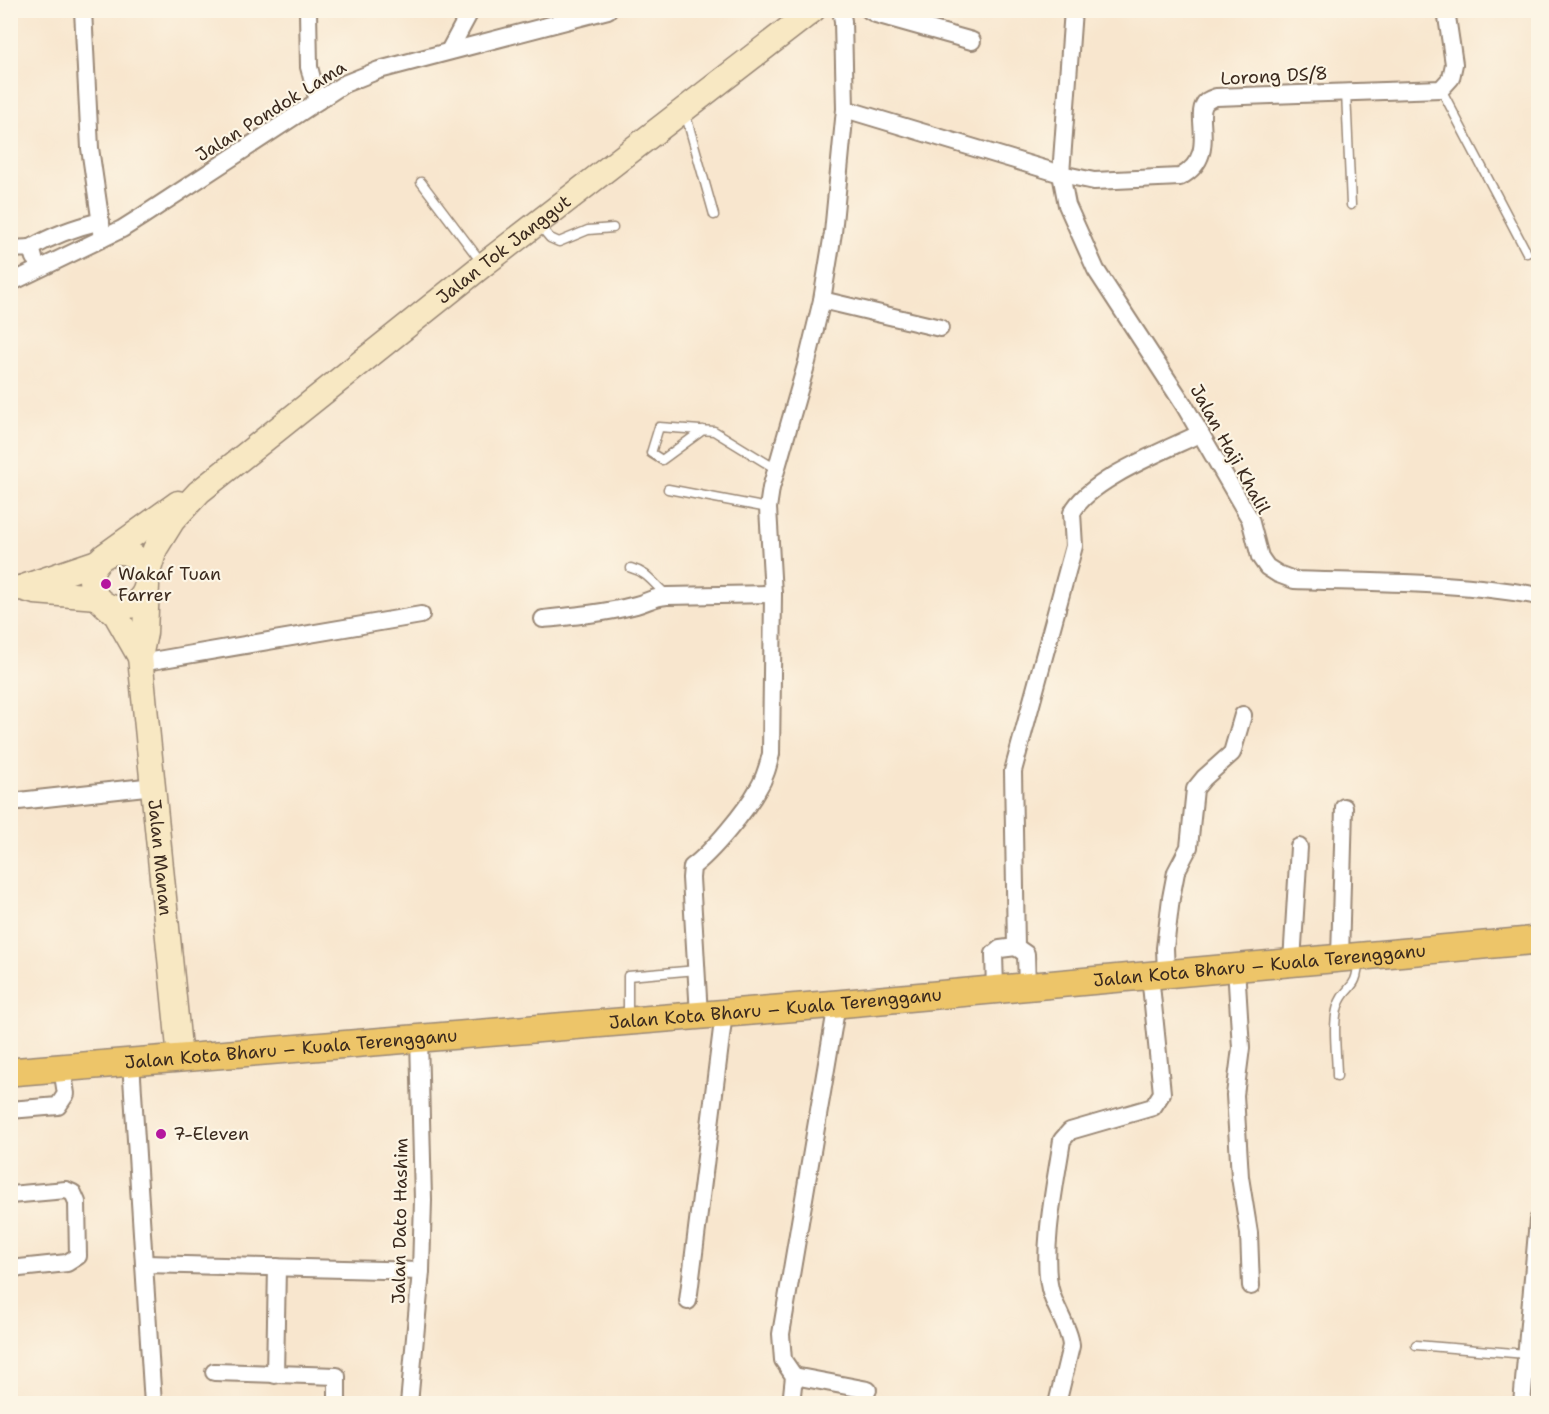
<svg xmlns="http://www.w3.org/2000/svg" width="1549" height="1414" font-family="'Shantell Sans',sans-serif">
	<rect width="100%" height="100%" fill="#fcf5e5"/>
	<filter id="ink" filterUnits="userSpaceOnUse"><feTurbulence type="fractalNoise" baseFrequency=".0167" numOctaves="2"/><feDisplacementMap in="SourceGraphic" scale="12" xChannelSelector="R" yChannelSelector="G"/><feConvolveMatrix kernelMatrix="1 2 1 2 8 2 1 2 1" color-interpolation-filters="sRGB"/></filter>
	<filter id="wash" filterUnits="userSpaceOnUse"><feTurbulence type="fractalNoise" baseFrequency=".008" numOctaves="4" result="noise"/><feDisplacementMap in="SourceGraphic" scale="24" xChannelSelector="R" yChannelSelector="G"/><feGaussianBlur stdDeviation="1.35" result="paint"/><feColorMatrix in="noise" values="0 0 0 0 0 0 0 0 0 0 0 0 0 0 0 0 0 1.4 0 .05"/><feComposite in="paint" operator="in"/></filter>
	<g filter="url(#wash)">
		<rect width="100%" height="100%" fill="#f8e6ce"/>
	</g>
	<g filter="url(#ink)">
		<g fill="none" stroke-linecap="round" stroke-linejoin="round">
			<g stroke="#9a8876" stroke-width="11">
				<g id="lane">
					<path d="M 1441,89 L 1527,253"/>
					<path d="M 1346,92 L 1351,205"/>
					<path d="M 681,114 L 688,123 L 714,215"/>
					<path d="M 421,182 L 482,263"/>
					<path d="M 539,225 L 550,238 L 559,242 L 588,230 L 613,228"/>
					<path d="M 703,430 L 662,460 L 651,453 L 659,427 L 714,431 L 776,469"/>
					<path d="M 668,489 L 768,508"/>
					<path d="M 631,568 C 649,573 653,584 667,595"/>
					<path d="M 628,1017 L 628,976 L 697,970"/>
					<path d="M 1337,1076 C 1337,1056 1332,1025 1338,1006 C 1345,984 1358,992 1358,960"/>
					<path d="M 1416,1345 L 1526,1354"/>
				</g>
			</g>
			<g stroke="#9a8876" stroke-width="20">
				<g id="street">
					<path d="M 83,10 L 90,148 L 103,238"/>
					<path d="M 308,10 L 309,67 L 318,101"/>
					<path d="M 869,10 L 876,14 L 972,41"/>
					<path d="M 1073,10 L 1061,174 L 1067,205 L 1096,270 L 1184,405 L 1250,519 L 1260,557 L 1267,567 L 1278,574 L 1294,580 C 1376,583 1458,581 1538,596"/>
					<path d="M 449,51 L 471,10"/>
					<path d="M 845,109 L 1061,174 L 1094,181 L 1180,177 C 1221,155 1191,114 1207,101 C 1210,99 1213,98 1216,97 L 1441,89 L 1451,78 L 1454,64 L 1446,10"/>
					<path d="M 31,248 C 53,235 76,227 101,221"/>
					<path d="M 10,249 L 31,248 L 34,258"/>
					<path d="M 10,283 L 122,229 L 141,217 L 344,84 L 379,70 L 608,10"/>
					<path d="M 822,300 L 940,328"/>
					<path d="M 543,619 C 574,616 606,613 636,605 C 648,602 653,597 667,596 L 773,594"/>
					<path d="M 140,663 L 421,615"/>
					<path d="M 10,802 L 154,786"/>
					<path d="M 1340,958 L 1344,807"/>
					<path d="M 1292,962 L 1299,847"/>
					<path d="M 1236,967 L 1241,1048 L 1235,1095 L 1240,1177 L 1249,1233 L 1251,1286"/>
					<path d="M 1166,974 L 1165,948 L 1171,898 L 1176,872 L 1189,847 L 1195,789 L 1204,778 L 1232,753 L 1243,715"/>
					<path d="M 1027,986 L 1026,954 L 1016,947 L 1013,771 L 1074,546 L 1072,513 C 1088,480 1166,450 1199,434"/>
					<path d="M 995,989 L 994,954 L 1000,949 L 1016,947"/>
					<path d="M 699,1015 L 691,878 L 692,867 C 712,852 746,811 758,789 C 765,778 768,766 771,754 L 773,594 L 768,508 L 771,488 L 807,362 L 822,300 L 833,233 L 845,109 L 843,21 L 841,10"/>
					<path d="M 131,1062 L 153,1404"/>
					<path d="M 10,1110 L 58,1106 L 66,1094 L 62,1068"/>
					<path d="M 10,1195 L 66,1190 L 73,1193 L 77,1202 L 78,1256 L 67,1263 L 10,1269"/>
					<path d="M 145,1264 L 421,1271"/>
					<path d="M 688,1301 L 724,1013"/>
					<path d="M 214,1372 L 337,1376 L 337,1404"/>
					<path d="M 275,1375 L 277,1267"/>
					<path d="M 794,1376 L 868,1390"/>
					<path d="M 409,1404 L 421,1271 L 423,1200 L 419,1038"/>
					<path d="M 791,1404 L 794,1376 L 783,1360 L 781,1334 L 837,1004"/>
					<path d="M 1057,1404 L 1071,1346 C 1070,1329 1054,1307 1050,1289 C 1041,1249 1056,1181 1062,1140 L 1070,1131 L 1153,1107 L 1162,1093 L 1150,975"/>
					<path d="M 1522,1404 L 1538,1220"/>
				</g>
			</g>
			<g stroke="#9a8876" stroke-width="27">
				<g id="secondary">
					<circle cx="119" cy="580" r="28"/>
					<path d="M 104,556 L 178,503"/>
					<path id="s1" d="M 147,576 L 155,549 L 173,520 L 199,492 L 483,265 L 813,10"/>
					<path id="s2" d="M 147,585 L 145,633 L 140,657 L 180,1058"/>
					<path d="M 23,587 L 97,562"/>
					<path d="M 10,589 L 21,588 L 35,592 L 97,597"/>
					<path d="M 104,604 L 116,615 L 140,657"/>
				</g>
			</g>
			<g stroke="#9a8876" stroke-width="30">
				<g id="primary">
					<path id="s3" d="M 10,1072 L 837,1004 L 1538,940"/>
				</g>
			</g>
			<use href="#lane" stroke="#fff" stroke-width="8"/>
			<use href="#street" stroke="#fff" stroke-width="16"/>
			<use href="#secondary" stroke="#f8e8c3" stroke-width="24"/>
			<use href="#primary" stroke="#edc569" stroke-width="27"/>
		</g>
	</g>
	<g fill="#b5179e" stroke="#fcf5e5" stroke-width="2">
		<circle cx="106" cy="584" r="6"/>
		<circle cx="161" cy="1134" r="6"/>
	</g>
	<g text-anchor="middle" stroke-width="4.5" stroke-linejoin="round" paint-order="stroke">
		<g font-size="18" fill="#3b2a1e" stroke="#fcf5e5">
			<text transform="translate(1274 76) rotate(-3)" y="6">Lorong DS/8</text>
			<text transform="translate(271 111) rotate(-32)" y="6">Jalan Pondok Lama</text>
			<text dy="6" stroke="none"><textPath href="#s1" startOffset="490">Jalan Tok Janggut</textPath></text>
			<text transform="translate(1230 449) rotate(61)" y="6">Jalan Haji Khalil</text>
			<text dy="6" stroke="none"><textPath href="#s2" startOffset="274">Jalan Manan</textPath></text>
			<text dy="6" stroke="none"><textPath href="#s3" startOffset="1254">Jalan Kota Bharu – Kuala Terengganu</textPath></text>
			<text dy="6" stroke="none"><textPath href="#s3" startOffset="768">Jalan Kota Bharu – Kuala Terengganu</textPath></text>
			<text dy="6" stroke="none"><textPath href="#s3" startOffset="282">Jalan Kota Bharu – Kuala Terengganu</textPath></text>
			<text transform="translate(400 1221) rotate(-89)" y="6">Jalan Dato Hashim</text>
		</g>
		<g font-size="18" fill="#3b2a1e" stroke="#fcf5e5" text-anchor="start">
			<text x="118" y="580">Wakaf Tuan<tspan x="118" dy="21">Farrer</tspan></text>
			<text x="173" y="1140">7-Eleven</text>
		</g>
	</g>
	<rect width="1549" height="1414" fill="none" stroke="#fcf5e5" stroke-width="36"/>
</svg>
